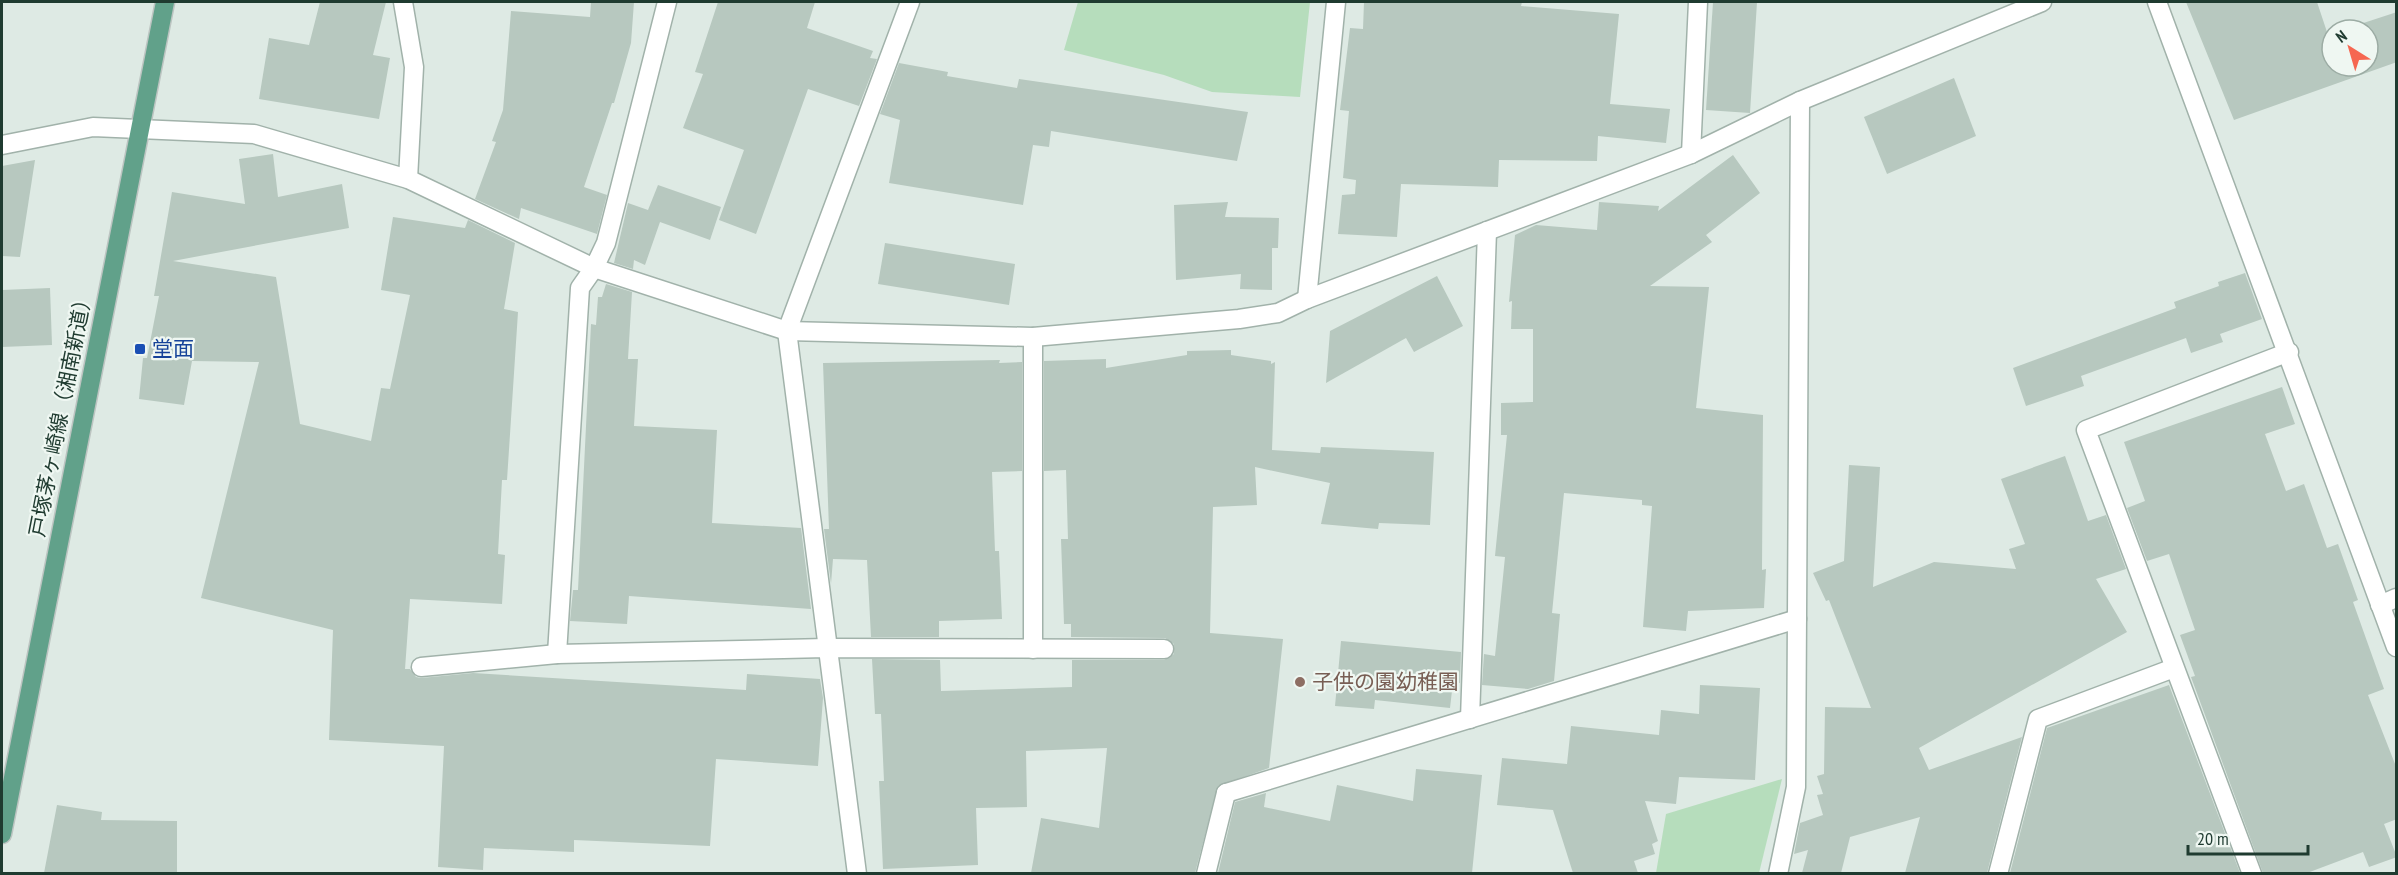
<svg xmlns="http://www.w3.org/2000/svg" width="2398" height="875" font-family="'PT Sans Narrow','Noto Sans JP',sans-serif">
	<rect width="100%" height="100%" fill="#deeae4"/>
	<g fill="#b6ddbc">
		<path d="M 1078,2 L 1310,2 L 1300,97 L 1212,92 L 1164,75 L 1064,50 Z"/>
		<path d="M 1782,779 L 1759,873 L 1656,873 L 1666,814 Z"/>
	</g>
	<g fill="#b7c8bf">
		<path d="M 320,2 L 386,2 L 373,55 L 390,58 L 379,119 L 259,99 L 269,38 L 309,45 Z"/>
		<path d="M 591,2 L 634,2 L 631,43 L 614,103 L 612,103 L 584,187 L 607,195 L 597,234 L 521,208 L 519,219 L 475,199 L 496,142 L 492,141 L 503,110 L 511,11 L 590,17 Z"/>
		<path d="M 718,2 L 815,2 L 807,28 L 873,51 L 870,58 L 877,59 L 859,106 L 808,89 L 756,234 L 719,220 L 744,150 L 683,128 L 703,74 L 695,72 Z"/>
		<path d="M 1364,2 L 1522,2 L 1521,6 L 1619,14 L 1610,104 L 1670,109 L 1666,143 L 1598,136 L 1597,161 L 1499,160 L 1498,187 L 1401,184 L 1397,237 L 1338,234 L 1342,195 L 1355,194 L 1356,180 L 1343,178 L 1349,111 L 1340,110 L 1350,28 L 1363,29 Z"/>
		<path d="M 1713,2 L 1757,2 L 1750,113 L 1706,110 Z"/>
		<path d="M 2186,2 L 2317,2 L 2328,35 L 2332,33 L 2332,66 L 2368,66 L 2368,30 L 2342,30 L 2397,12 L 2397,62 L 2234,120 Z"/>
		<path d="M 899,63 L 948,72 L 947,76 L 1017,88 L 1019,79 L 1248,112 L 1237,161 L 1051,131 L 1049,147 L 1033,145 L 1023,205 L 889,183 L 900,120 L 880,114 Z"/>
		<path d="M 1954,78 L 1976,136 L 1887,174 L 1864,117 Z"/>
		<path d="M 273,154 L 278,197 L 342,184 L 349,228 L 173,261 L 276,277 L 300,424 L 371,441 L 381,388 L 390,389 L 410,295 L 381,290 L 393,217 L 465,228 L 468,220 L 515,243 L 504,309 L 518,312 L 507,480 L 502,480 L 498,554 L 505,555 L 502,604 L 410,599 L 405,669 L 410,669 L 416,677 L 421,678 L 473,673 L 746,690 L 747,674 L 820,679 L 823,698 L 818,766 L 716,759 L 710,846 L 574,840 L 574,852 L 484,848 L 483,870 L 438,867 L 444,746 L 329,740 L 333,630 L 201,598 L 259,362 L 192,361 L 184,405 L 139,399 L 143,358 L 147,358 L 159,296 L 154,296 L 172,192 L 245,204 L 239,159 Z"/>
		<path d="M 1733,155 L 1760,193 L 1706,235 L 1712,242 L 1650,286 L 1709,287 L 1696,408 L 1763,415 L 1762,570 L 1766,569 L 1764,608 L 1688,611 L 1686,631 L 1643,627 L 1652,506 L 1642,505 L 1642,500 L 1564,493 L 1552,613 L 1560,614 L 1554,681 L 1528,689 L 1482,685 L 1484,654 L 1495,656 L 1505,557 L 1495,556 L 1507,435 L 1501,435 L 1501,403 L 1533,402 L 1533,329 L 1511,329 L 1512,301 L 1509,302 L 1515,235 L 1536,225 L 1597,230 L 1599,202 L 1659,206 L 1658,211 Z"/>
		<path d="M 35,160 L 20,257 L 2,256 L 2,166 Z"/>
		<path d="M 658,185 L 721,207 L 710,240 L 660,222 L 645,265 L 634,260 L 633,269 L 614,263 L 628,203 L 648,210 Z"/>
		<path d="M 1228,202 L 1225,217 L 1279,218 L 1278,248 L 1272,248 L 1272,290 L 1240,289 L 1241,274 L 1176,280 L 1174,205 Z"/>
		<path d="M 885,243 L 1015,264 L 1009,305 L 878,284 Z"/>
		<path d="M 2245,273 L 2262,319 L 2220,334 L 2223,342 L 2191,353 L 2186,338 L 2081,376 L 2084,386 L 2026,406 L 2013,368 L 2176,308 L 2174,302 L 2219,286 L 2218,282 Z"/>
		<path d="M 1437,276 L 1463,326 L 1414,352 L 1406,338 L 1326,383 L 1330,331 Z"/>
		<path d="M 606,284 L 632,292 L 628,359 L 638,359 L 634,426 L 717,430 L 712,523 L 801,528 L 811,609 L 629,596 L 627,624 L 570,621 L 573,590 L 578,590 L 591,324 L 596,325 L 598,297 L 602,297 Z"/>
		<path d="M 50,288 L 52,345 L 2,347 L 2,290 Z"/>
		<path d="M 1231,350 L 1231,355 L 1271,361 L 1271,364 L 1275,362 L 1272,450 L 1320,453 L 1321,447 L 1434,452 L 1430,525 L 1379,523 L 1378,529 L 1321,524 L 1330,483 L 1255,467 L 1257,505 L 1213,507 L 1210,633 L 1283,639 L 1269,768 L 1218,786 L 1195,873 L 1031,873 L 1041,818 L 1099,828 L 1107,748 L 1026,751 L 1027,807 L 976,808 L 978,865 L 883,869 L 879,781 L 884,781 L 881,714 L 875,714 L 872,659 L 940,660 L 941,691 L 1072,687 L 1072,660 L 1164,660 L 1174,654 L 1174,644 L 1165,638 L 1071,637 L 1071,624 L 1064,624 L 1061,539 L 1068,539 L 1066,470 L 1044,471 L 1044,361 L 1106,359 L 1106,368 L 1187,355 L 1187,351 Z"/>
		<path d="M 1000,360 L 999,363 L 1022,362 L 1022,471 L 992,472 L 995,551 L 999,551 L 1002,619 L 939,621 L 939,637 L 871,637 L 867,560 L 833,559 L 831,584 L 824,529 L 829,529 L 823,363 Z"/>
		<path d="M 2282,387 L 2295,424 L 2265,434 L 2286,491 L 2304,484 L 2327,548 L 2338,544 L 2358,600 L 2353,602 L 2384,689 L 2368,695 L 2397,769 L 2397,819 L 2384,824 L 2397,857 L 2369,867 L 2363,852 L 2307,873 L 2263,873 L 2191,677 L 2195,676 L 2180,635 L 2195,630 L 2169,554 L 2147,561 L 2127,508 L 2145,501 L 2124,442 Z"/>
		<path d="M 2065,456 L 2088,521 L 2106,515 L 2126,569 L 2096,579 L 2127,632 L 1919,748 L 1929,770 L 2022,737 L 1987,873 L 1905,873 L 1920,817 L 1850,837 L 1841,873 L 1802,873 L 1808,850 L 1794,854 L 1800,823 L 1823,815 L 1817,795 L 1823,794 L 1817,776 L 1824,774 L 1825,707 L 1871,708 L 1829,600 L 1826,601 L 1813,573 L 1844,561 L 1849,465 L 1880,467 L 1873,587 L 1934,562 L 2016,569 L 2009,549 L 2025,544 L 2001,479 Z"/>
		<path d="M 1341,641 L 1461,652 L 1460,683 L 1453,682 L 1450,708 L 1375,700 L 1374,709 L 1335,706 Z"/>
		<path d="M 1700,685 L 1760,688 L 1755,780 L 1679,777 L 1676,804 L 1645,801 L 1658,841 L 1652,844 L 1655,854 L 1634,861 L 1638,873 L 1573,873 L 1553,810 L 1497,805 L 1502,758 L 1567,764 L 1571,726 L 1659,735 L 1661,710 L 1699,714 Z"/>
		<path d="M 2169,685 L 2240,873 L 2010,873 L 2047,728 Z"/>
		<path d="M 1416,769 L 1482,775 L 1472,873 L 1218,873 L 1235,802 L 1266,793 L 1264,807 L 1330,821 L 1337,785 L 1413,801 Z"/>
		<path d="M 57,805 L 102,812 L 101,820 L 177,821 L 177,873 L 44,873 Z"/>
	</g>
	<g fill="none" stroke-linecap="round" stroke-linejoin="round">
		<g stroke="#a1b2aa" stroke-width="21">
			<g id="lane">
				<path d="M 403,2 L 414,67 L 408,179"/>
				<path d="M 1691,154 L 1698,2"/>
				<path d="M 1033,649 L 1033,337"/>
				<path d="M 557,654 L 580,288 L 594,268 L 606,243 L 667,2"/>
				<path d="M 421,667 L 557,654 L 826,648 L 1164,649"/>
				<path d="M 1206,874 L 1226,793"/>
				<path d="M 1998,874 L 2038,719 L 2174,668"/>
				<path d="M 2252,874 L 2086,430 L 2289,352"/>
			</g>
		</g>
		<g stroke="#a1b2aa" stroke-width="21">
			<g id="street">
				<path d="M 2157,2 L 2396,647"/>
				<path d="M 2,145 L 93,127 L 254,134 L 408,179 L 594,268 L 787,331 L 1033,337 L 1239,319 L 1278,313 L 1307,299 L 1691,154 L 1800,101 L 2042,2"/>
				<path d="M 1307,299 L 1336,2"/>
				<path d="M 2380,605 L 2396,598"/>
				<path d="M 1470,719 L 1487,231"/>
				<path d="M 1226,793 L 1797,619"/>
				<path d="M 857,874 L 787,331 L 910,2"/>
				<path d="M 1778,874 L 1796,787 L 1800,101"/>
			</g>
		</g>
		<g stroke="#bcc4c1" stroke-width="21">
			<path id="primary" d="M 2,834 L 165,2"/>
		</g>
		<use href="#lane" stroke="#fff" stroke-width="18"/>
		<use href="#street" stroke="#fff" stroke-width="18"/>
		<use href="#primary" stroke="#61a18a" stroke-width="18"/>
	</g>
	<rect fill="#1a4fb4" stroke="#eff7f2" stroke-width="2" x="134" y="343" width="12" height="12" rx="3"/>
	<circle fill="#8d6e63" stroke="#eff7f2" stroke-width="2" cx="1300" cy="682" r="6"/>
	<g text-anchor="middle" stroke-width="4.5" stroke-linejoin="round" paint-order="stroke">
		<g font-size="21" fill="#164399" stroke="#eff7f2" text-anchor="start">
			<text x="152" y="356">堂面</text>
		</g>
		<g font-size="21" fill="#1f3b30" stroke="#eff7f2">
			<text transform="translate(61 413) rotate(-79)" y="7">戸塚茅ヶ崎線（湘南新道）</text>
		</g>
		<g font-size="21" fill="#785e54" stroke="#eff7f2" text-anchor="start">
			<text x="1312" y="689">子供の園幼稚園</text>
		</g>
	</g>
	<rect width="2398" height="875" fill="none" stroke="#1f3b30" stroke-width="6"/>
	<g transform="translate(2350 48) rotate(323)"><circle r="28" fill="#eff7f2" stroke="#9caca4" stroke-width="1.5"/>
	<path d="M0-4.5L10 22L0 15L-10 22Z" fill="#f66751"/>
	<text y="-9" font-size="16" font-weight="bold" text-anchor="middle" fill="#1f3b30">N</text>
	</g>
	<path d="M2188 845v9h120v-9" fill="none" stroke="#1f3b30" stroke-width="3"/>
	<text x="2197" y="845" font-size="18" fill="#1f3b30" stroke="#eff7f2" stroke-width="4.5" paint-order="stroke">20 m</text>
</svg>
